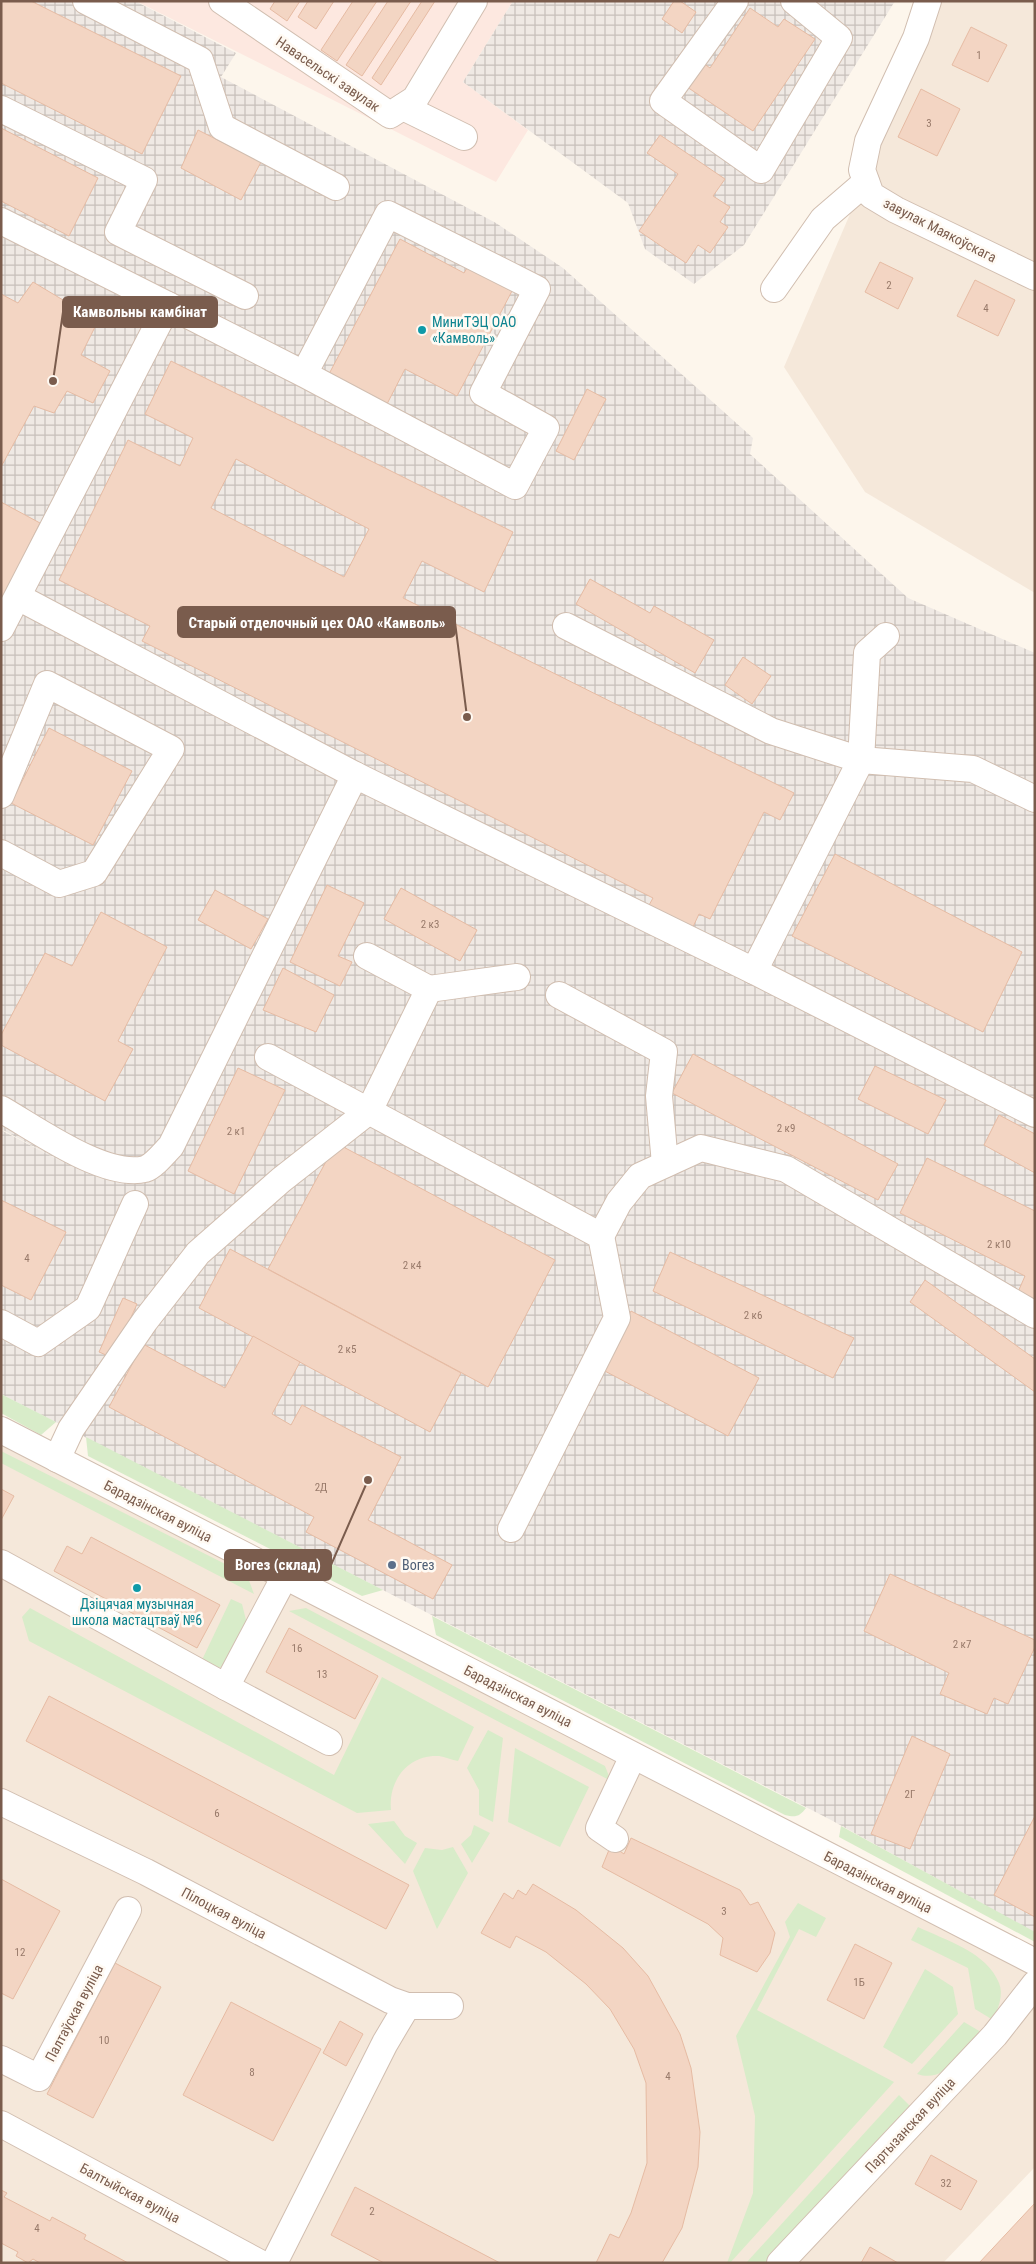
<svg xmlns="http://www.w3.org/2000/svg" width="1036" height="2264" font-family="'Roboto Condensed',sans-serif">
	<defs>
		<pattern id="industrial-grid" width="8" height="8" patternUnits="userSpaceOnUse" patternTransform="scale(1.25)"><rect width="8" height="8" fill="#efe9e4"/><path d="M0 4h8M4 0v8" fill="none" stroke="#c7c0bb"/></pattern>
	</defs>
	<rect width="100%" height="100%" fill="#fdf6ec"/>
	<g fill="#f5e8da">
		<path d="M 942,1 L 1035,1 L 1035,593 L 865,492 L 784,367 Z"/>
		<path d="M 1,1443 L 1035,1977 L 1035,2167 L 943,2263 L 1,2263 Z"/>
	</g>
	<path fill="#fde8e0" d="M 136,1 L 513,1 L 463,82 L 528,130 L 496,182 Z"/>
	<g fill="url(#industrial-grid)">
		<path d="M 1,1 L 135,1 L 236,53 L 221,77 L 496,223 L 563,268 L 753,438 L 750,454 L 908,598 L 1035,653 L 1035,1933 L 831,1820 L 1,1394 L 1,1130 L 68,1165 L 1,1129 Z"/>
		<path d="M 513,1 L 895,1 L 744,245 L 694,284 L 645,249 L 628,203 L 463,82 Z"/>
	</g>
	<g fill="#d8ecc9">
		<path d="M 1,1394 L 56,1422 L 41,1435 L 1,1413 Z"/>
		<path d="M 86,1437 L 383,1590 L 362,1596 L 88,1456 Z"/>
		<path d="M 1,1451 L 247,1575 L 254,1594 L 1,1463 Z"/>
		<path d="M 231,1599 L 242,1604 L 247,1624 L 227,1665 L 214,1669 L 201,1662 Z"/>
		<path d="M 30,1608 L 334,1775 L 382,1677 L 474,1727 L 458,1761 C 452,1760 445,1757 439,1756 C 408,1754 388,1781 391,1810 L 357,1813 L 29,1641 L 22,1617 Z"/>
		<path d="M 306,1608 L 605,1766 L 611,1781 L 289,1611 Z"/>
		<path d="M 432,1616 L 806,1808 C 800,1816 796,1818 785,1815 L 436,1635 Z"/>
		<path d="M 488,1730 L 503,1738 L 493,1822 L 479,1815 L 479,1790 L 467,1768 Z"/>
		<path d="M 515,1748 L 589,1787 L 560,1847 L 508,1822 Z"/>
		<path d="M 394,1821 L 405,1836 L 417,1843 L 405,1864 L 368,1824 Z"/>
		<path d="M 474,1825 L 490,1833 L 472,1863 L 461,1844 L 471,1835 Z"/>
		<path d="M 841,1826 L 1035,1932 L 1035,1942 L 839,1837 Z"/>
		<path d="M 453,1847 L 468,1873 L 437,1929 L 413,1871 L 425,1848 L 442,1850 Z"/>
		<path d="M 798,1903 L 826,1918 L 816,1937 L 799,1929 L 757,2010 L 894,2082 L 730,2263 L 727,2263 L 753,2193 L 755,2116 L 736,2036 L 790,1937 L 785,1922 Z"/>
		<path d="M 918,1927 C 945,1940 987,1952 999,1983 C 1004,1995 998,2009 993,2020 L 975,2009 L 968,1968 L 911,1940 Z"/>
		<path d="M 925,1969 L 953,1987 L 958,2014 L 912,2064 L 883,2047 Z"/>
		<path d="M 964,2022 L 981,2032 C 963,2051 946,2084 917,2074 Z"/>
		<path d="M 899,2095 L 910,2106 L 765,2263 L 746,2263 Z"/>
	</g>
	<g fill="#f3d5c3" stroke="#e6bba3" fill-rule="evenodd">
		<path d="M 1,1 L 31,1 L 181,76 L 142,154 L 1,83 Z"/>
		<path d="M 275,1 L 300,1 L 287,21 L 270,9 Z"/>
		<path d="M 308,1 L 334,1 L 316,29 L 298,17 Z"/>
		<path d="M 353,1 L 377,1 L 337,61 L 321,50 Z"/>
		<path d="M 388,1 L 411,1 L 362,76 L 346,65 Z"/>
		<path d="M 422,1 L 435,1 L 381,85 L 372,78 Z"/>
		<path d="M 674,1 L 680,1 L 696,12 L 682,33 L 662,19 Z"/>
		<path d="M 750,8 L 778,27 L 784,19 L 815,39 L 753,131 L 687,87 L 703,63 L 710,68 Z"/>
		<path d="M 971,27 L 1007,45 L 988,82 L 952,65 Z"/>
		<path d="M 921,89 L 960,109 L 937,156 L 898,137 Z"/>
		<path d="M 1,128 L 98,178 L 69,236 L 1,201 Z"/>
		<path d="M 198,130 L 261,162 L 241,200 L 181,168 Z"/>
		<path d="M 660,135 L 725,179 L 713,196 L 730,207 L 720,222 L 728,227 L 710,253 L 698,245 L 686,263 L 639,231 L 678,174 L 647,153 Z"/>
		<path d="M 400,239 L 464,273 L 467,268 L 512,291 L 457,396 L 405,369 L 387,404 L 329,374 Z"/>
		<path d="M 880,262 L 913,278 L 898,309 L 865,292 Z"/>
		<path d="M 975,280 L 1015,300 L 998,336 L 957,316 Z"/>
		<path d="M 33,282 L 98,321 L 81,355 L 110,371 L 93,403 L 67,391 L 54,413 L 34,406 L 1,467 L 1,294 L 18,303 Z"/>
		<path d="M 171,361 L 513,532 L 484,592 L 422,561 L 403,598 L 794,793 L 780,820 L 764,812 L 710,919 L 699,914 L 692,929 L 648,907 L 653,898 L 142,641 L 150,626 L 59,580 L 128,440 L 180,466 L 193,438 L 145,414 ZM 236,459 L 369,529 L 344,577 L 211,508 Z"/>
		<path d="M 587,389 L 606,399 L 574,460 L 556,451 Z"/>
		<path d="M 1,502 L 40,523 L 1,601 Z"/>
		<path d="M 590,579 L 650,613 L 654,606 L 714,640 L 695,673 L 576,604 Z"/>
		<path d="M 743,657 L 771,676 L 752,704 L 725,685 Z"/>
		<path d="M 49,728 L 132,771 L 93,845 L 11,803 Z"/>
		<path d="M 835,854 L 1022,952 L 983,1032 L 792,936 Z"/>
		<path d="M 327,885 L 364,903 L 338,956 L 352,962 L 340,986 L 290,962 Z"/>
		<path d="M 401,888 L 477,930 L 460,961 L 384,919 Z"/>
		<path d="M 215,890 L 268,919 L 251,949 L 198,920 Z"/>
		<path d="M 101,912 L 167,947 L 118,1041 L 133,1049 L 105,1101 L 1,1045 L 1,1035 L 45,953 L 72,966 Z"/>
		<path d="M 283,968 L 334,995 L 316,1032 L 263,1010 Z"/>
		<path d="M 693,1054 L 898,1164 L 878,1200 L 672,1093 Z"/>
		<path d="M 875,1066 L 946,1100 L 928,1134 L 858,1099 Z"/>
		<path d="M 238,1068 L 285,1090 L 234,1194 L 188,1171 Z"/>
		<path d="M 999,1115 L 1035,1134 L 1035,1173 L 984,1145 Z"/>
		<path d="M 336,1143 L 555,1260 L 488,1387 L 268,1269 Z"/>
		<path d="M 927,1158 L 1035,1211 L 1035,1300 L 1018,1292 L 1025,1276 L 900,1213 Z"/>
		<path d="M 1,1200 L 66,1232 L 31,1300 L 1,1285 Z"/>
		<path d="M 230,1249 L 461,1373 L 430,1432 L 199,1308 Z"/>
		<path d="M 670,1252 L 854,1338 L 833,1378 L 653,1291 Z"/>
		<path d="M 925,1280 L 1035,1359 L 1035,1392 L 910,1302 Z"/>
		<path d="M 123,1298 L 137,1304 L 113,1358 L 99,1352 Z"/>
		<path d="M 631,1311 L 759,1378 L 728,1436 L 601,1369 Z"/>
		<path d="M 253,1336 L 300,1362 L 272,1414 L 291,1425 L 302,1405 L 401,1457 L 368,1520 L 452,1565 L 433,1599 L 306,1532 L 314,1517 L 109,1407 L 143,1344 L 225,1388 Z"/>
		<path d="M 1,1489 L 14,1496 L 1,1520 Z"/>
		<path d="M 91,1537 L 220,1605 L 197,1648 L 54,1571 L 67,1546 L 82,1554 Z"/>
		<path d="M 890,1574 L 1035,1640 L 1035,1647 L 1008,1704 L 994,1698 L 987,1714 L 940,1694 L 949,1673 L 864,1631 Z"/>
		<path d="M 289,1628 L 378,1676 L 355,1719 L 266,1672 Z"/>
		<path d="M 49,1696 L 409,1885 L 386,1929 L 26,1741 Z"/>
		<path d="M 912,1736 L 950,1754 L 910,1849 L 871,1834 Z"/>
		<path d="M 1035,1816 L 1035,1917 L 994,1895 Z"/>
		<path d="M 631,1838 L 740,1890 L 750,1905 L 758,1902 L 775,1933 L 770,1953 L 757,1972 L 720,1955 L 723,1938 L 708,1924 L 602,1867 L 611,1845 L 624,1854 Z"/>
		<path d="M 1,1879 L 60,1911 L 13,1999 L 1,1993 Z"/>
		<path d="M 533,1884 L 576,1910 L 623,1948 L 648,1976 L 680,2034 L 691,2068 L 700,2132 L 698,2167 L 682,2228 L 662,2263 L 596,2263 L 610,2234 L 619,2238 L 631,2213 L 647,2163 L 646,2083 L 634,2049 L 610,2009 L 586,1984 L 546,1952 L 516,1936 L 510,1948 L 481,1933 L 504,1893 L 513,1899 L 518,1890 L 526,1895 Z"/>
		<path d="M 855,1944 L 892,1963 L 864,2019 L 827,2000 Z"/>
		<path d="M 115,1963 L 161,1987 L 93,2118 L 47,2094 Z"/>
		<path d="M 231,2002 L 321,2049 L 273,2141 L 183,2095 Z"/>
		<path d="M 340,2021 L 363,2034 L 346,2066 L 323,2053 Z"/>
		<path d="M 931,2155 L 977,2181 L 961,2210 L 915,2184 Z"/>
		<path d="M 355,2187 L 500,2263 L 384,2263 L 331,2235 Z"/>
		<path d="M 1,2190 L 7,2193 L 4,2197 L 50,2221 L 52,2217 L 86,2235 L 84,2239 L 128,2263 L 40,2263 L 33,2259 L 28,2263 L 16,2256 L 18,2252 L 1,2243 Z"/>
		<path d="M 1035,2203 L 1035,2263 L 979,2263 Z"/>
		<path d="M 870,2247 L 898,2263 L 861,2263 Z"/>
	</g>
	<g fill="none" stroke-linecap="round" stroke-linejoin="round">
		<g stroke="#d1beb0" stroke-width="28">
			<g id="minor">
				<path d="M 86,1 L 200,60 L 222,127 L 336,187"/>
				<path d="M 222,1 L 390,115 L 415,99 L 474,1"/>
				<path d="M 735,1 L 663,101 L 761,170 L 839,38 L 794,1"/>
				<path d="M 928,1 L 916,38 L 868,141 L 862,170 L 871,195 L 896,210 L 1035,277"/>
				<path d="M 403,107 L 464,137"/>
				<path d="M 1,109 L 144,180 L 118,232 L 245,296"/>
				<path d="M 1,221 L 168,305"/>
				<path d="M 774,289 L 823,219 L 866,182"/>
				<path d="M 18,597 L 355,775 L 754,971 L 861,760 L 867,653 L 886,636"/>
				<path d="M 566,626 L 771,731 L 861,760 L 973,769 L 1035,799"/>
				<path d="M 1,628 L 168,305 L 304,374 L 515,486 L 546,428 L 483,393 L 537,289 L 388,214 L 304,374"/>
				<path d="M 1,795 L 47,684 L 171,749 L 94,873 L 59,884 L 1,853"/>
				<path d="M 754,971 L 1035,1114"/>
				<path d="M 429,989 L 517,977"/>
				<path d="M 559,995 L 664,1052 L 659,1096 L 665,1164"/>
				<path d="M 268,1057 L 601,1236 L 617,1318 L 511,1529"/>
				<path d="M 1,1109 C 36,1129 105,1179 145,1169 C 154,1166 164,1153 171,1146 L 355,775"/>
				<path d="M 601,1236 L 619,1202 L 640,1176 L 701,1148 L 786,1169 L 1035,1315"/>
				<path d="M 1,1323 L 38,1343 L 88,1308 L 135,1204"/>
				<path d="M 1,1430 L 1035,1962"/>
				<path d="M 57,1459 L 71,1429 L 145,1321 L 198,1253 L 281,1180 L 369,1111 L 429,989 L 367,956"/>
				<path d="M 1,1563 L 226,1687 L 285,1576"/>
				<path d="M 226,1687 L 329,1742"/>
				<path d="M 1,1802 L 146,1872 L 390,2000 L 407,2006 L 450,2006"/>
				<path d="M 615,1839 L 599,1828 L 633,1756"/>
				<path d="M 1,2059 L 39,2078 L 128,1910"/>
				<path d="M 1,2124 L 260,2263"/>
				<path d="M 274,2263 L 385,2043 L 407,2006"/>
				<path d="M 780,2263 L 995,2035 L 1035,1984"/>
			</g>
		</g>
		<use href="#minor" stroke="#fff" stroke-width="26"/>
	</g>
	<g fill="#0f9aa8" stroke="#fffaf3" stroke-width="2">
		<circle cx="422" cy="330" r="5"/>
		<circle cx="137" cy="1588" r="5"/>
	</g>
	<circle fill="#5c6f8a" stroke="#fffaf3" stroke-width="2" cx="392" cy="1565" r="5"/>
	<g text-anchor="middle" stroke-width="5" stroke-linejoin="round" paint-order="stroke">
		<g font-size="11" fill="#987a6a">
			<text x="979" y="59">1</text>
			<text x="929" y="127">3</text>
			<text x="889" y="289">2</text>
			<text x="986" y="312">4</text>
			<text x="430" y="928">2 к3</text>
			<text x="786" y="1132">2 к9</text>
			<text x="236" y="1135">2 к1</text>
			<text x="999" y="1248">2 к10</text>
			<text x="27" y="1262">4</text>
			<text x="412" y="1269">2 к4</text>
			<text x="753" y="1319">2 к6</text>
			<text x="347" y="1353">2 к5</text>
			<text x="321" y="1491">2Д</text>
			<text x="962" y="1648">2 к7</text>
			<text x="297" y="1652">16</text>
			<text x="322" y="1678">13</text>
			<text x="910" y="1798">2Г</text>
			<text x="217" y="1817">6</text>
			<text x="724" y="1915">3</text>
			<text x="20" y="1956">12</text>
			<text x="859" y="1986">1Б</text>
			<text x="104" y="2044">10</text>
			<text x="252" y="2076">8</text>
			<text x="668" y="2080">4</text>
			<text x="946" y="2187">32</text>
			<text x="372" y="2215">2</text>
			<text x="37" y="2232">4</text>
		</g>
		<g font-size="14" fill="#7a5c4d" stroke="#fffaf3">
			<text transform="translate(328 74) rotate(34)" y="5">Навасельскі завулак</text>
			<text transform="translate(940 230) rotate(27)" y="5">завулак Маякоўскага</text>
			<text transform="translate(158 1511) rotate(27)" y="5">Барадзінская вуліца</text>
			<text transform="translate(518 1696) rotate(27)" y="5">Барадзінская вуліца</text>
			<text transform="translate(878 1882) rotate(27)" y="5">Барадзінская вуліца</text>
			<text transform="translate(224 1913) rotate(28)" y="5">Пілоцкая вуліца</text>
			<text transform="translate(74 2013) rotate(-62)" y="5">Палтаўская вуліца</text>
			<text transform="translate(910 2125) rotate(-47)" y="5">Партызанская вуліца</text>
			<text transform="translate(130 2193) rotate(28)" y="5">Балтыйская вуліца</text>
		</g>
		<g font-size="14" fill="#0d838f" stroke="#fffaf3" text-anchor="start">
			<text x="432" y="327">МиниТЭЦ ОАО<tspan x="432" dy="16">«Камволь»</tspan></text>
			<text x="137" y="1609" text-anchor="middle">Дзіцячая музычная<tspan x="137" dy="16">школа мастацтваў №6</tspan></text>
		</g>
		<g font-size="14" fill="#4e5e75" stroke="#fffaf3" text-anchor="start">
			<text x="402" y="1570">Вогез</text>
		</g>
	</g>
	<path fill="none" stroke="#7a5c4d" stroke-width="2" d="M53 381L63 312M467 717L455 622M368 1480L331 1565"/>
	<g fill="#7a5c4d" stroke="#fffaf3" stroke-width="2">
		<circle cx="53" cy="381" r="5"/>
		<circle cx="467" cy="717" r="5"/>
		<circle cx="368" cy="1480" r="5"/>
	</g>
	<g fill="#7a5c4d" stroke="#7a5c4d" stroke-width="2">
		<rect x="63" y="297" width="154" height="30" rx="5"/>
		<rect x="178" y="607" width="277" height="30" rx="5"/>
		<rect x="225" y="1550" width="106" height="30" rx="5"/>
	</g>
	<g font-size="15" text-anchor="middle" font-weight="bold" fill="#fff">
		<text x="140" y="317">Камвольны камбінат</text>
		<text x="317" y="628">Старый отделочный цех ОАО «Камволь»</text>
		<text x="278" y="1570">Вогез (склад)</text>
	</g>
	<rect width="1036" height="2264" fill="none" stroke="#7a5c4d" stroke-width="5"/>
</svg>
